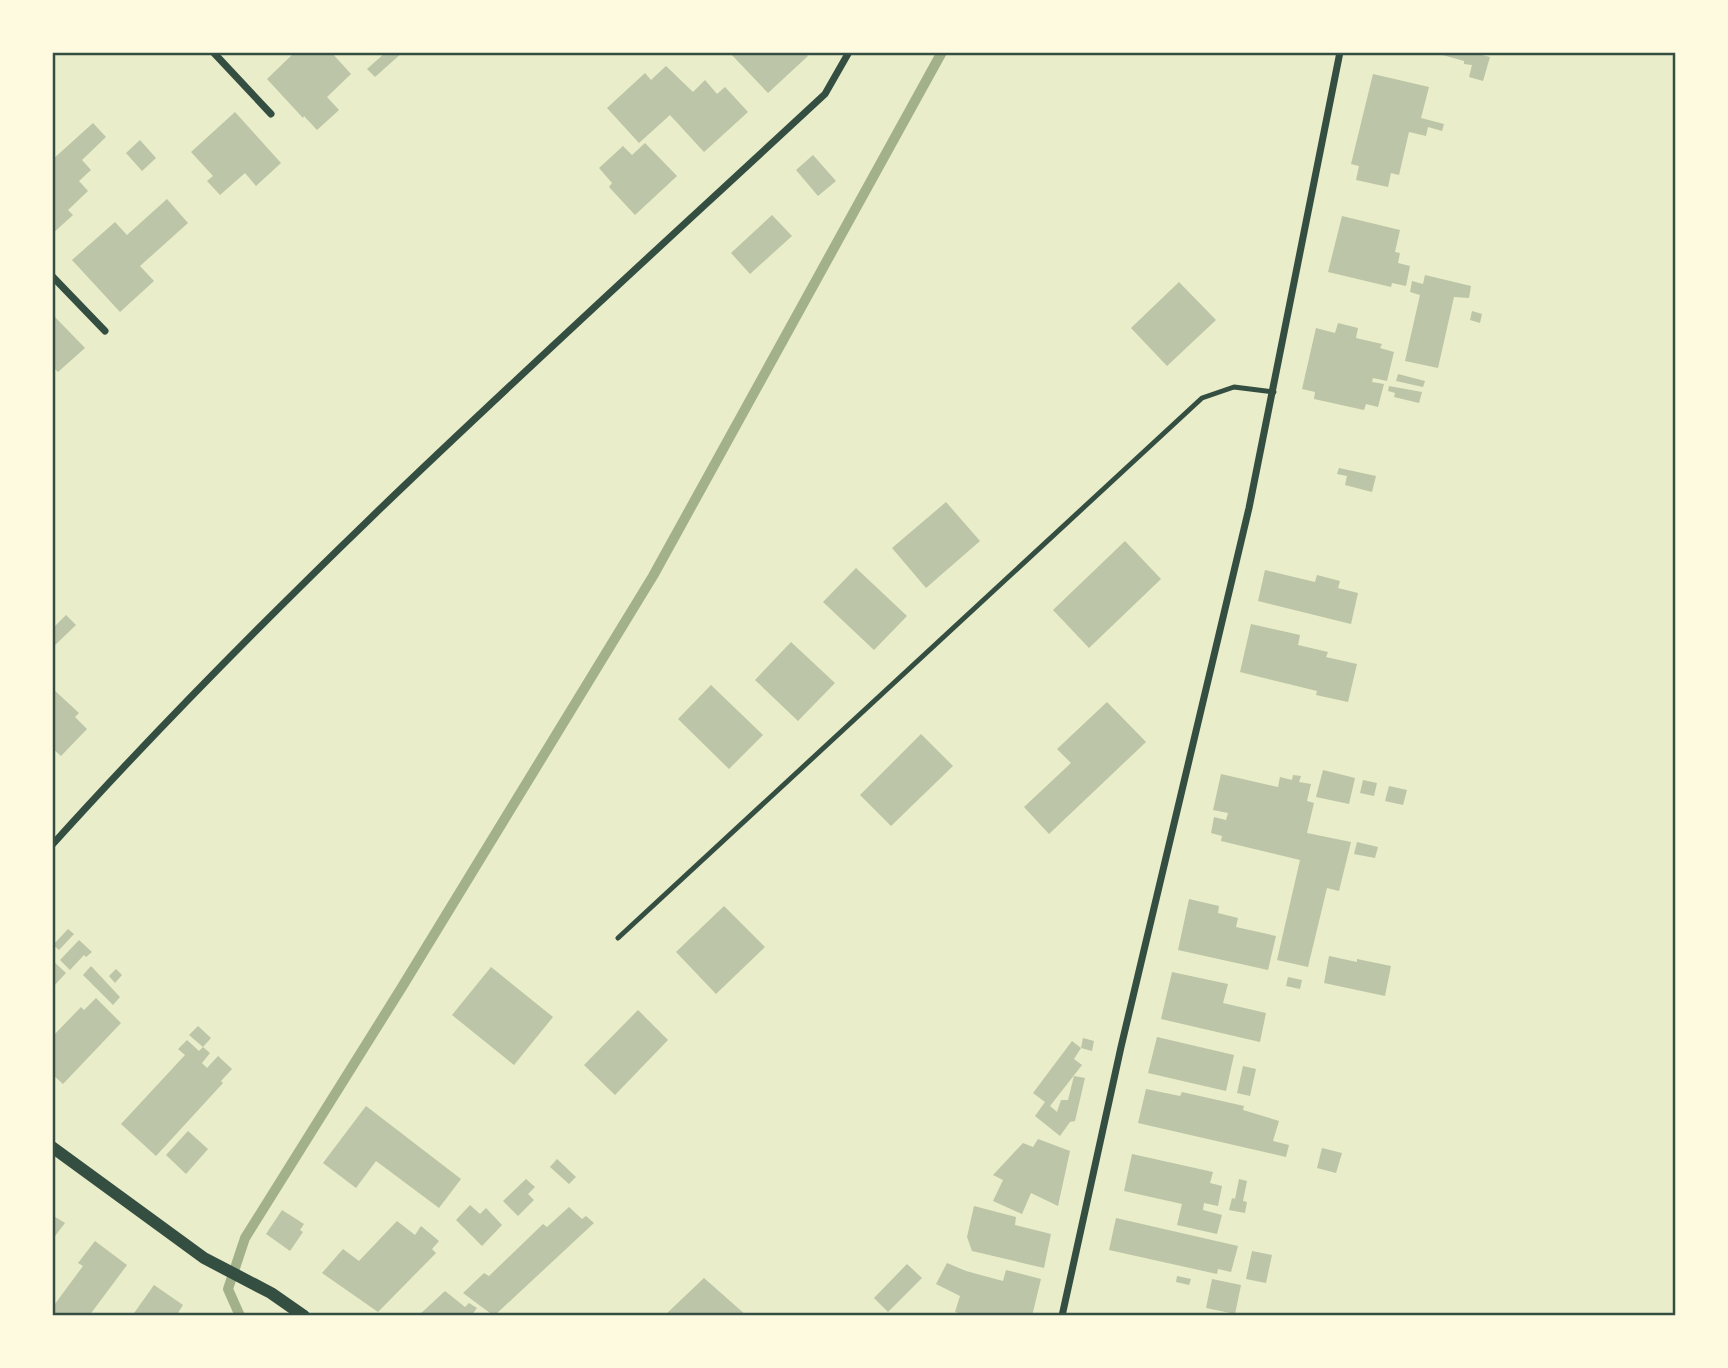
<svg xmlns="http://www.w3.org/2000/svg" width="1728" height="1368" font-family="Signika,sans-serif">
	<rect width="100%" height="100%" fill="#e9edc9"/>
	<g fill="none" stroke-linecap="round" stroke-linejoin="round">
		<path stroke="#a3b18a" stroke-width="10" d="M 240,1316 L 228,1289 L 245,1238 L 402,987 L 653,576 L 942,52"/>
	</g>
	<g fill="#bcc5a7">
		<path d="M 295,52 L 331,52 L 351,74 L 327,97 L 339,110 L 317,130 L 304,116 L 303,118 L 267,79 Z"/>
		<path d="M 386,52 L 403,52 L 375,77 L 367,69 Z"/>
		<path d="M 729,52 L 804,52 L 808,56 L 768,93 Z"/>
		<path d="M 1432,52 L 1470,52 L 1490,57 L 1483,81 L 1469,77 L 1472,65 L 1464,64 L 1464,61 Z"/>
		<path d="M 666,66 L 693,92 L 705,80 L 717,94 L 725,87 L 748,112 L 704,152 L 670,115 L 639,143 L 607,108 L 645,73 L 651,80 Z"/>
		<path d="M 1373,74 L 1429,87 L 1421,118 L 1444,124 L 1442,131 L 1428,127 L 1426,136 L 1409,132 L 1399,175 L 1391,173 L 1388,187 L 1356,180 L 1359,166 L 1351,164 Z"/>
		<path d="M 235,112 L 281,163 L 256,186 L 245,173 L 220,195 L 207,181 L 213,176 L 191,152 Z"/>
		<path d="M 93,123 L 106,137 L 82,160 L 91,170 L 79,181 L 88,191 L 68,210 L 73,215 L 52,234 L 52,160 Z"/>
		<path d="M 140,140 L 156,158 L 142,171 L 126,153 Z"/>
		<path d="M 645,143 L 677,176 L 635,215 L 609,187 L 612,183 L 599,168 L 623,146 L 632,155 Z"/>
		<path d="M 813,155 L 836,181 L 818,196 L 796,170 Z"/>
		<path d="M 167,199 L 188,223 L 140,266 L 154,281 L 120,312 L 72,260 L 115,222 L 127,235 Z"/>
		<path d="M 772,215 L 792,236 L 750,274 L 731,253 Z"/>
		<path d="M 1342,216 L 1400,230 L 1395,252 L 1400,253 L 1398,263 L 1410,266 L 1406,286 L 1392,283 L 1391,287 L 1328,272 Z"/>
		<path d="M 1425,275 L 1471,286 L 1469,298 L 1454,297 L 1438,368 L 1405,361 L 1420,295 L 1410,292 L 1412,281 L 1423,284 Z"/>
		<path d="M 1179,282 L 1216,320 L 1167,366 L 1131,328 Z"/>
		<path d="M 1472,311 L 1482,314 L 1480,323 L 1470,320 Z"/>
		<path d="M 52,314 L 85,348 L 58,372 L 52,366 Z"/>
		<path d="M 1338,323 L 1358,328 L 1356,338 L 1382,344 L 1380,348 L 1394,352 L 1387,381 L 1373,378 L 1372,382 L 1384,384 L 1378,407 L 1366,404 L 1364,410 L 1314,399 L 1315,392 L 1302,389 L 1316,328 L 1335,333 Z"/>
		<path d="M 1398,374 L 1425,381 L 1423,387 L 1396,381 Z"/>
		<path d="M 1389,386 L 1422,392 L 1419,403 L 1394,397 L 1395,393 L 1388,391 Z"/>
		<path d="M 1339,468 L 1376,476 L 1372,492 L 1345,485 L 1347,476 L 1337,474 Z"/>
		<path d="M 946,502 L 980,541 L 926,588 L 892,548 Z"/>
		<path d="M 1125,541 L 1161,579 L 1089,648 L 1053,610 Z"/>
		<path d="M 856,568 L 907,616 L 874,650 L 823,602 Z"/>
		<path d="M 1265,570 L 1315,582 L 1317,575 L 1340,581 L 1338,588 L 1358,593 L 1351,624 L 1258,601 Z"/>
		<path d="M 66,615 L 76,625 L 52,648 L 52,629 Z"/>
		<path d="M 1251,624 L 1300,635 L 1298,645 L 1328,652 L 1326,657 L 1357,664 L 1348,702 L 1316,695 L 1317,691 L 1240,672 Z"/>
		<path d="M 791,642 L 835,683 L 798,721 L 755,680 Z"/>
		<path d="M 711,685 L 763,735 L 729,769 L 678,719 Z"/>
		<path d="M 52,688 L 79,713 L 75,717 L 87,729 L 61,756 L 52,748 Z"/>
		<path d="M 1107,702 L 1146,742 L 1049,834 L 1024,807 L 1071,763 L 1057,749 Z"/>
		<path d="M 921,734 L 953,766 L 891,826 L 860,795 Z"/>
		<path d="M 1323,770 L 1355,778 L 1349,804 L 1316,797 Z"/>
		<path d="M 1221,774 L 1278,787 L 1280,777 L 1292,780 L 1293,775 L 1301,776 L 1299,782 L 1311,784 L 1307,801 L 1314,803 L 1307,833 L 1351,842 L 1339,891 L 1327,888 L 1308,967 L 1277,960 L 1300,860 L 1221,841 L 1222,836 L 1211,833 L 1214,817 L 1226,820 L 1228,813 L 1213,810 Z"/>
		<path d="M 1363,780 L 1377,783 L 1374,796 L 1360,793 Z"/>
		<path d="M 1389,786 L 1407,790 L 1403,805 L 1385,801 Z"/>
		<path d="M 1357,842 L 1378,847 L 1375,858 L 1354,854 Z"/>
		<path d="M 1189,899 L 1219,906 L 1218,913 L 1238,918 L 1236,927 L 1276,936 L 1268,970 L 1178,950 Z"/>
		<path d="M 724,906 L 765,947 L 716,994 L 676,952 Z"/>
		<path d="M 68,929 L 74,934 L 59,950 L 53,945 Z"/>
		<path d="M 79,940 L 92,952 L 86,957 L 84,955 L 70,970 L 60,960 Z"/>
		<path d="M 1329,956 L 1357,962 L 1357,959 L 1391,966 L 1385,996 L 1324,983 Z"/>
		<path d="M 52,960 L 66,973 L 52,988 Z"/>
		<path d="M 91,966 L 120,997 L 113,1005 L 83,975 Z"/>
		<path d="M 491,967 L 553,1017 L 514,1065 L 452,1015 Z"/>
		<path d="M 116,969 L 122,975 L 115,983 L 109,976 Z"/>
		<path d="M 1172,972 L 1228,984 L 1223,1003 L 1266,1013 L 1260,1042 L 1161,1019 Z"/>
		<path d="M 1288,977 L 1302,980 L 1300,989 L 1286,986 Z"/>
		<path d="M 96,998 L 121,1023 L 63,1084 L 52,1074 L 52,1037 L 81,1007 L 84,1010 Z"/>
		<path d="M 638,1010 L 668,1040 L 615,1095 L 584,1065 Z"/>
		<path d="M 198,1026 L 211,1038 L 203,1047 L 210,1053 L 202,1063 L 207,1068 L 218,1056 L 232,1069 L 221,1081 L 223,1083 L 156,1156 L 121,1124 L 185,1055 L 178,1049 L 187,1040 L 199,1051 L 203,1047 L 189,1035 Z"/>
		<path d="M 1157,1037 L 1234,1055 L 1226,1091 L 1148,1073 Z"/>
		<path d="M 1083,1038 L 1094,1041 L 1092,1051 L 1081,1048 Z"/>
		<path d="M 1072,1041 L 1081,1048 L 1074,1059 L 1082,1065 L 1050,1106 L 1057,1112 L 1061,1100 L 1068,1100 L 1074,1076 L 1085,1078 L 1075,1121 L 1070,1122 L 1060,1136 L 1035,1116 L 1045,1102 L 1033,1093 Z"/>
		<path d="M 1243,1066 L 1256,1069 L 1250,1096 L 1237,1093 Z"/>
		<path d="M 1146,1089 L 1180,1096 L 1182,1092 L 1244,1106 L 1243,1110 L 1279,1121 L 1273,1141 L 1289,1145 L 1286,1157 L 1138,1123 Z"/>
		<path d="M 366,1106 L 461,1179 L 439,1208 L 376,1161 L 356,1188 L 323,1163 Z"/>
		<path d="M 188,1131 L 208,1149 L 186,1174 L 166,1155 Z"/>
		<path d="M 1038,1139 L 1070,1151 L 1058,1206 L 1031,1193 L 1022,1214 L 993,1201 L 1003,1180 L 993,1175 L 1023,1143 L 1033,1147 Z"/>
		<path d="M 1322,1148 L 1342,1153 L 1336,1173 L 1317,1168 Z"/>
		<path d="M 1132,1154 L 1213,1172 L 1210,1183 L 1222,1186 L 1218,1206 L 1204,1203 L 1203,1210 L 1222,1215 L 1217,1234 L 1177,1225 L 1182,1204 L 1124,1191 Z"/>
		<path d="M 557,1159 L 576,1177 L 569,1184 L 550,1167 Z"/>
		<path d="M 526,1179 L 535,1187 L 528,1194 L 534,1200 L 518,1216 L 503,1201 Z"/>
		<path d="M 1239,1179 L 1247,1181 L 1243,1201 L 1247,1202 L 1245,1213 L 1229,1210 L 1232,1198 L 1235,1199 Z"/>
		<path d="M 470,1205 L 480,1214 L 486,1208 L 502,1225 L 482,1246 L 456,1220 Z"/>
		<path d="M 974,1206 L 1016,1217 L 1015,1225 L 1051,1234 L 1044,1268 L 972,1251 L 967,1237 Z"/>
		<path d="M 569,1207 L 582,1219 L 586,1216 L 594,1223 L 494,1316 L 463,1293 L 484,1273 L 489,1276 L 543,1224 L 547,1227 Z"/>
		<path d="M 282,1210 L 304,1224 L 300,1230 L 303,1232 L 290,1251 L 266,1234 Z"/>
		<path d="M 52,1215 L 65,1223 L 52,1240 Z"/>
		<path d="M 1116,1218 L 1238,1246 L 1231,1272 L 1218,1269 L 1217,1274 L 1109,1250 Z"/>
		<path d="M 397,1221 L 415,1235 L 421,1226 L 439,1241 L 432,1249 L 436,1253 L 378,1312 L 322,1273 L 343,1249 L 359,1261 Z"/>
		<path d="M 95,1241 L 127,1265 L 89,1316 L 52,1316 L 52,1308 L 83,1266 L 78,1263 Z"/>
		<path d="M 1252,1251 L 1272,1255 L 1266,1283 L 1246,1279 Z"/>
		<path d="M 947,1263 L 966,1271 L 1003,1281 L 1006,1270 L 1041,1279 L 1032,1316 L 969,1316 L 955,1312 L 960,1296 L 936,1284 Z"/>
		<path d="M 907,1264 L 922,1278 L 888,1312 L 874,1298 Z"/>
		<path d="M 1177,1276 L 1191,1279 L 1189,1285 L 1176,1282 Z"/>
		<path d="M 704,1278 L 747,1316 L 664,1316 Z"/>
		<path d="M 1212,1279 L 1241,1285 L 1235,1314 L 1206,1308 Z"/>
		<path d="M 154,1285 L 183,1305 L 176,1316 L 132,1316 Z"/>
		<path d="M 445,1291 L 465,1307 L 469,1303 L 477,1308 L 471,1316 L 418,1316 Z"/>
	</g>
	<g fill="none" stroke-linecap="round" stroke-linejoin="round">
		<path stroke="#344e41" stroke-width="5" d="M 618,938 L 1202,398 L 1234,387 L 1274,392"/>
		<g stroke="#344e41" stroke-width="7">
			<path d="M 213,52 L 271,114"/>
			<path d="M 52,276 L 105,331"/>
			<path d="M 52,845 C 293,578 562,338 825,94 L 849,52"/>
			<path d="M 1062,1316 L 1121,1047 L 1249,508 L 1340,52"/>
		</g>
		<path stroke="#344e41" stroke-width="12" d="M 52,1147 L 204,1258 L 271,1293 L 304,1316"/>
	</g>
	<rect width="1728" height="1368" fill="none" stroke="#fefae0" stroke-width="108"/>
	<rect x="54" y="54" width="1620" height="1260" fill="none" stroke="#344e41" stroke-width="2.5"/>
</svg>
